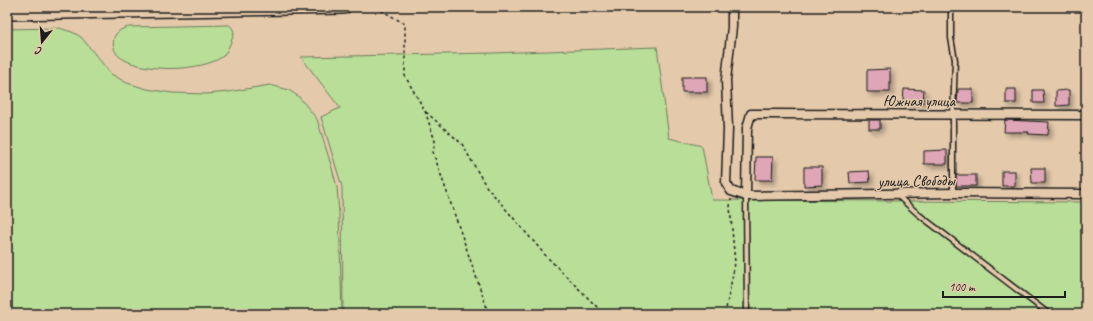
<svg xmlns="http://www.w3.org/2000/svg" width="1093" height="321" font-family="Caveat,sans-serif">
	<defs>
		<filter id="shadow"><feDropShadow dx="3.5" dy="3.5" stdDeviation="2" flood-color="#0004"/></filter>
	</defs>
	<rect width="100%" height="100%" fill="#e4c9ab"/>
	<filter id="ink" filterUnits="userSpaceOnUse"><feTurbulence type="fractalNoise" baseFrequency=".025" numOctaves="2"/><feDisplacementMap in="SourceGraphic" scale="8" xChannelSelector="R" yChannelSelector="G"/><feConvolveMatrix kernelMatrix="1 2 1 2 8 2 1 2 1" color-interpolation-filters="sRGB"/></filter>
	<g filter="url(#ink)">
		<g fill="#b9de98" stroke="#6a7d5a">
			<path d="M 229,25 C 237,30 233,37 230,44 C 228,48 226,54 222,57 C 201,71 149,72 127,61 C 123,59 119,57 117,54 C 112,48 112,36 118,32 C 121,29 125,28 129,27 Z"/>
			<path d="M 59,28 L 72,32 L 81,37 L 111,74 L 127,83 L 147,89 L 172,93 L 207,94 L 228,92 L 270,85 L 289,90 L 299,97 L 317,119 L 331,165 L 337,187 L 339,213 L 342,314 L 7,314 L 7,29 Z"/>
			<path d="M 657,47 L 669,138 L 702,146 L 712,200 L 1086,202 L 1086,314 L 343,314 L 342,187 L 321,117 L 340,108 L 301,57 L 493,53 Z"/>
		</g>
		<g fill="#dea6b7" stroke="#1c1c1c" filter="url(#shadow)">
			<path d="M 890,69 L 890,92 L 867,92 L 867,70 Z"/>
			<rect x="682" y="77" width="25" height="15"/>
			<path d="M 904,89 L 924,90 L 923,103 L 903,102 Z"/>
			<path d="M 958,89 L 973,89 L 973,103 L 957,103 Z"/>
			<rect x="1006" y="89" width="10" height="14"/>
			<path d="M 1033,90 L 1043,90 L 1044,103 L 1033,103 Z"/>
			<path d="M 1069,90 L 1069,105 L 1056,106 L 1056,91 Z"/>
			<rect x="869" y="120" width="11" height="9"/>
			<path d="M 1005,120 L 1049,122 L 1048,135 L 1028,134 L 1029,132 L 1004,132 Z"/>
			<path d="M 947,150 L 947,164 L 924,164 L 924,151 Z"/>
			<path d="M 756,157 L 773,157 L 772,180 L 755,180 Z"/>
			<path d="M 804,167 L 822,167 L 822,185 L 804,186 Z"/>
			<path d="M 1031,168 L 1045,168 L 1045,183 L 1032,183 Z"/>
			<path d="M 869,171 L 870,182 L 850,183 L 849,172 Z"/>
			<rect x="1002" y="171" width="13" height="15"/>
			<rect x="956" y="175" width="20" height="11"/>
		</g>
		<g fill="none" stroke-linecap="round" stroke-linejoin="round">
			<g stroke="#1c1c1c" stroke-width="7">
				<g id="service">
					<path d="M 951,7 L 951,38 L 955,60 L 953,114 L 953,193"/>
					<path d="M 897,195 L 918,214 L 1049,314"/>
					<path d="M 746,196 L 747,314"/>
				</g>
			</g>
			<g stroke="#1c1c1c" stroke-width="11">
				<g id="minor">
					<path d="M 732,7 L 732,27 L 726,80 L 728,129 L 726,183 L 731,191 L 746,196 L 953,193 L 1086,194"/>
					<path d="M 746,196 L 747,128 L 751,114 L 1086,115"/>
				</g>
			</g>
			<g stroke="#1c1c1c" stroke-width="16">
				<path id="primary" d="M 7,13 L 344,7"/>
			</g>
			<g stroke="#1c1c1c" stroke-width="1.5" stroke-dasharray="3 3" stroke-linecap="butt">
				<path d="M 376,7 L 405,24 L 405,76 L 425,111 L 435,141 L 433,152 L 489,314"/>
				<path d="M 426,112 L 462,144 L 486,186 L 546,256 L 604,314"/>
				<path d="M 725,314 L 735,263 L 730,207 L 731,199"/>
			</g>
			<use href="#service" stroke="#e4c9ab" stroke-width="4"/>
			<use href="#minor" stroke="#e4c9ab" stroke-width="8"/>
			<use href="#primary" stroke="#e4c9ab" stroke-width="13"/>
		</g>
	</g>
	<g text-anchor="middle" stroke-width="3" stroke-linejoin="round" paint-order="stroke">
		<g font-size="16" fill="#1c1c1c" stroke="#e4c9ab">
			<text x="919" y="106">Южная улица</text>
			<text transform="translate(916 180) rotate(-1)" y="6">улица Свободы</text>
		</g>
	</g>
	<rect width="1093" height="321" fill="none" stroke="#e4c9ab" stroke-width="24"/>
	<rect x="12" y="12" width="1069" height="297" fill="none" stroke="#1c1c1c" stroke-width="1.5" filter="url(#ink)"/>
	<g transform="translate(42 42) rotate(197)" stroke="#e4c9ab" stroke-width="3" paint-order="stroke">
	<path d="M0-3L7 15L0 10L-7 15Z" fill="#1c1c1c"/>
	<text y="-6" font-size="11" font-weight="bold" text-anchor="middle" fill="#1c1c1c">С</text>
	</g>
	<path d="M943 291v6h122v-6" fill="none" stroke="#1c1c1c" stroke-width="2"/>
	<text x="949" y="291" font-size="12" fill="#1c1c1c" stroke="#e4c9ab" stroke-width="3" paint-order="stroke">100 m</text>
</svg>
